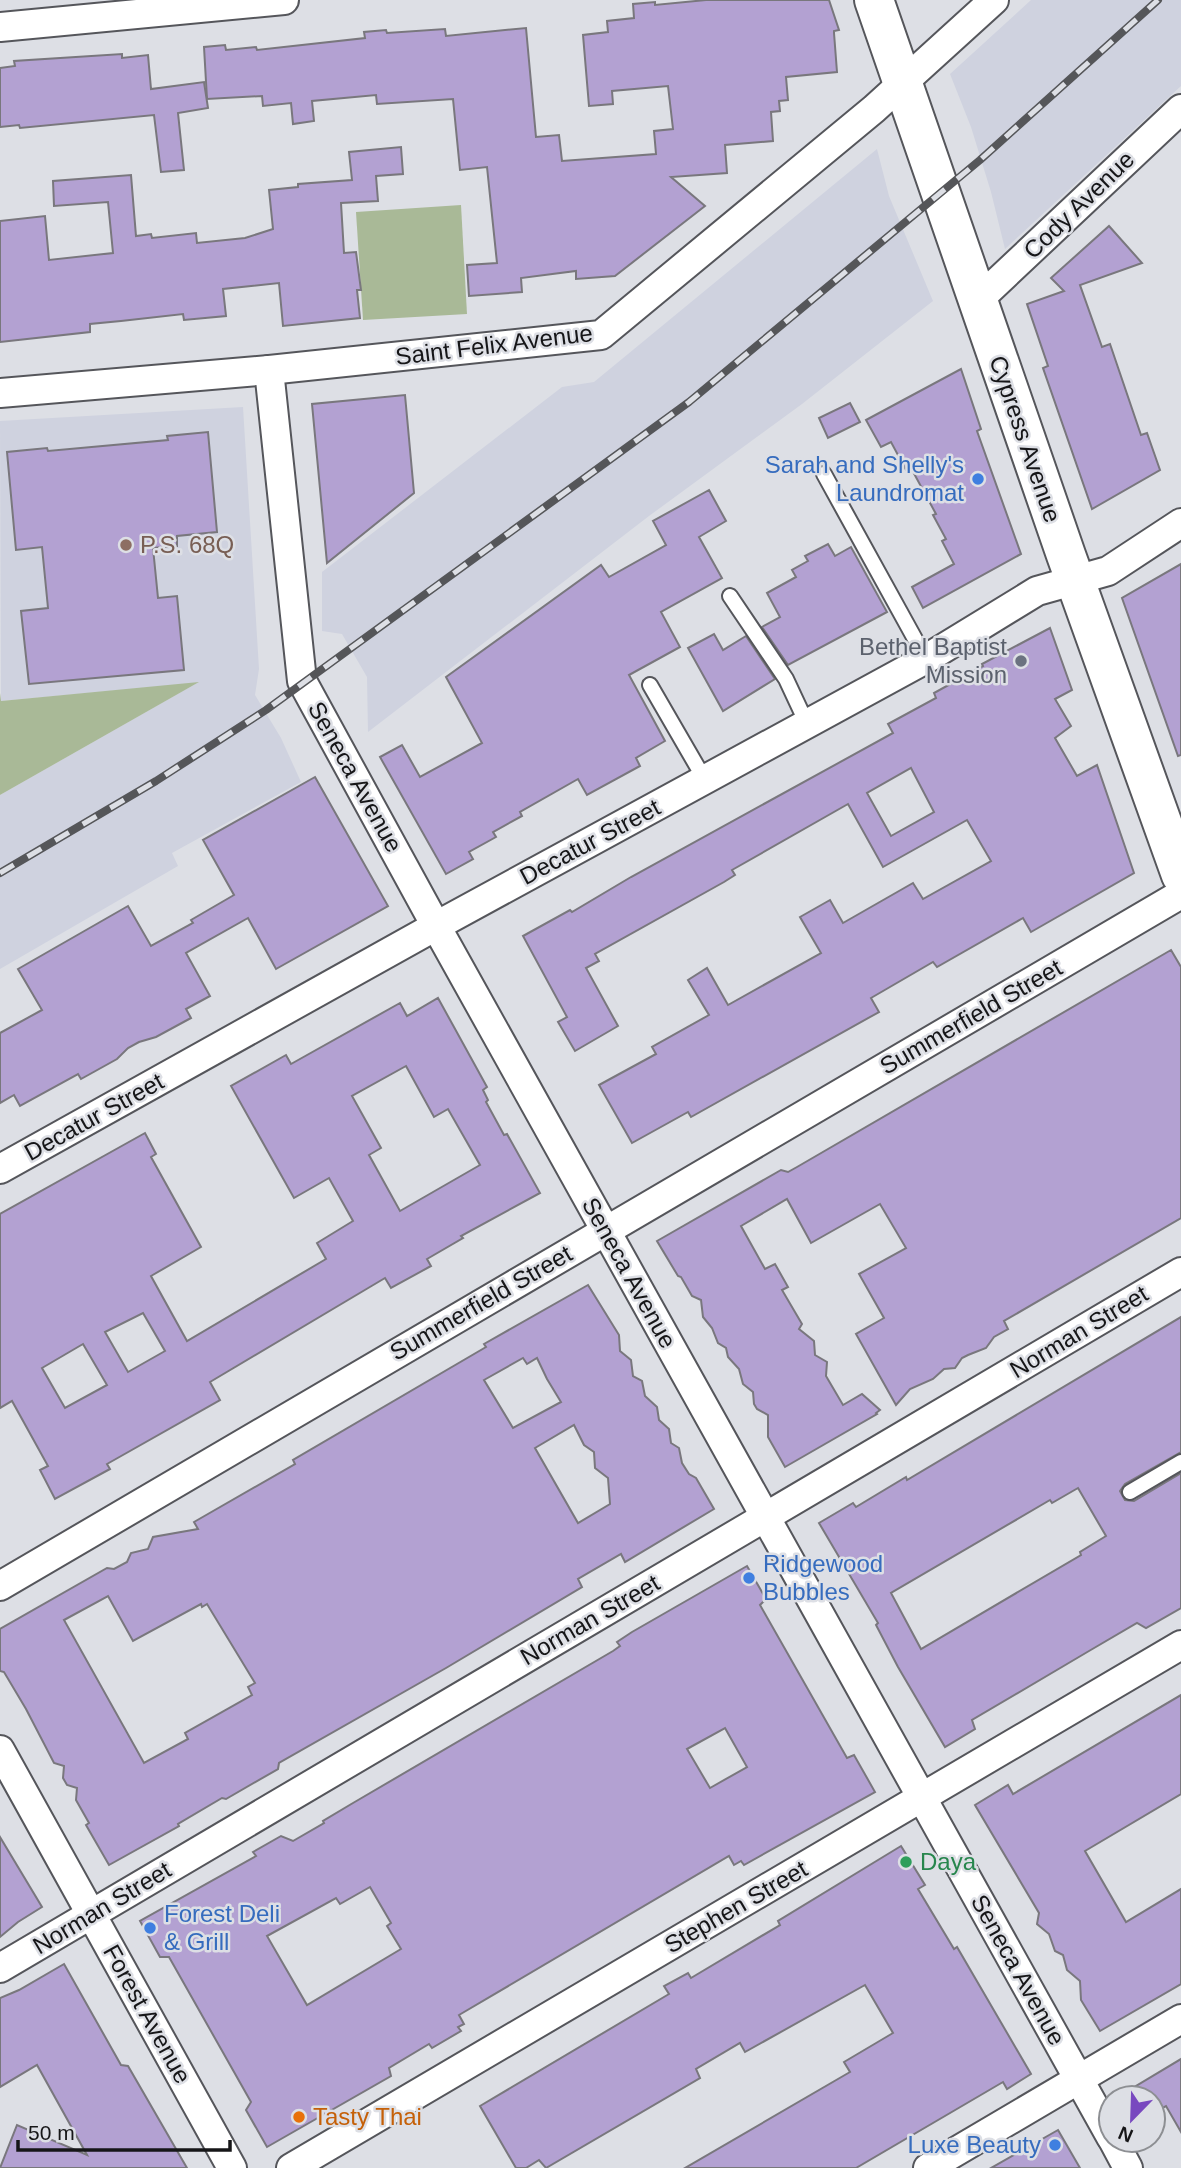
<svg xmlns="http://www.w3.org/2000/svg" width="1181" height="2168" font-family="Arial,sans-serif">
	<rect width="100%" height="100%" fill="#dddfe5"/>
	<g fill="#cfd2df">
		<path d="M 1031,0 L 1181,0 L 1181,86 L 1005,249 L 991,192 L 971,127 L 950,74 Z"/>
		<path d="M 877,149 L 889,196 L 933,301 L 802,404 L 649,516 L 368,732 L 367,677 L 342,634 L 322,631 L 322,572 L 562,387 L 594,382 Z"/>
		<path d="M 243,407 L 259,669 L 255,695 L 281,738 L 301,782 L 172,853 L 178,866 L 0,969 L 0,795 L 197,683 L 1,701 L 0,421 Z"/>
	</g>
	<g fill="#a9b997">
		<path d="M 461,205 L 467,314 L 363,320 L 356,212 Z"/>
		<path d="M 199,682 L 0,795 L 0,693 L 1,701 Z"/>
	</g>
	<g fill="#b3a1d2" stroke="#79777d" stroke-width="2" fill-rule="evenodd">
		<path d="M 706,0 L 829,0 L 839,30 L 834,31 L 834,33 L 837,72 L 786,77 L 788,100 L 779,101 L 780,111 L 771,112 L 773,141 L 725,145 L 727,173 L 671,177 L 705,206 L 615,276 L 576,279 L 576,271 L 521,278 L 522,292 L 469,296 L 467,265 L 497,263 L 487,167 L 460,170 L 453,99 L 377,104 L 376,95 L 312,101 L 314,121 L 293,124 L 291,103 L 263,106 L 262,96 L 207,99 L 204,47 L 225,45 L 226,50 L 256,47 L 257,50 L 365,38 L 364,32 L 386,30 L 387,33 L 445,29 L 446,36 L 526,28 L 536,137 L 559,135 L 562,161 L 656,154 L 654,131 L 673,129 L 668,86 L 612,91 L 613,104 L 589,106 L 583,35 L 608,32 L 607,21 L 634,18 L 633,4 L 655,2 L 655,5 Z"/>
		<path d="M 122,54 L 122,58 L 148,55 L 151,89 L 204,82 L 208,108 L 178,113 L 184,170 L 161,172 L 154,115 L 20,128 L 19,125 L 0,127 L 0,68 L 15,66 L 14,61 Z"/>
		<path d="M 401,147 L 403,174 L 376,176 L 378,201 L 341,203 L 344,253 L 356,252 L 361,290 L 357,290 L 360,318 L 283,326 L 279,283 L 223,289 L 226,316 L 184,320 L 183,314 L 121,321 L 90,324 L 90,332 L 0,342 L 0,221 L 45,216 L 49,260 L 113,253 L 108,202 L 54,206 L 53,181 L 131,175 L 136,236 L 151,234 L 152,238 L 196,233 L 197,243 L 245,238 L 273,229 L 269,190 L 298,187 L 298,184 L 352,180 L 349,152 Z"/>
		<path d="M 1109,226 L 1142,263 L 1080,285 L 1102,347 L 1110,344 L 1141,435 L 1147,433 L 1160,470 L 1092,509 L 1043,368 L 1048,366 L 1027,304 L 1064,291 L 1051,278 Z"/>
		<path d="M 961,369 L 981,429 L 977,431 L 1021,554 L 923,608 L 912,587 L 954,564 L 942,541 L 946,539 L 933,515 L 936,514 L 911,468 L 906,470 L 891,442 L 881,447 L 866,420 Z"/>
		<path d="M 405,395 L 414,493 L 327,563 L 312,404 Z"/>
		<path d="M 850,403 L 860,422 L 828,438 L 819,418 Z"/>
		<path d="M 208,432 L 217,532 L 177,536 L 177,546 L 153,548 L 158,598 L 177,596 L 184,670 L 29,684 L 21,611 L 48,608 L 42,547 L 16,550 L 7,452 L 47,448 L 48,451 L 168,440 L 167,436 Z"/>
		<path d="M 709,490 L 726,521 L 699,537 L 722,578 L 661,612 L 680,647 L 629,675 L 665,741 L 636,758 L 640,766 L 587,795 L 578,779 L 520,812 L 522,816 L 493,832 L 496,837 L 469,852 L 473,859 L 446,874 L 380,757 L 402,745 L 420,777 L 482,743 L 446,677 L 601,565 L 609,577 L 666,545 L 653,521 Z"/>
		<path d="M 828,544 L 835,556 L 851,547 L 887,612 L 788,665 L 762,627 L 780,617 L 767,593 L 796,577 L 792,570 L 808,561 L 805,556 Z"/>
		<path d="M 1181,564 L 1181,755 L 1178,756 L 1122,598 Z"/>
		<path d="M 1050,628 L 1072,690 L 1055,699 L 1071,726 L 1055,738 L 1077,776 L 1097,765 L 1134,873 L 1031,932 L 1023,918 L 937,967 L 933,962 L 871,998 L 879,1012 L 691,1117 L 688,1112 L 632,1143 L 599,1085 L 656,1054 L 652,1047 L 709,1015 L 688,980 L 707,968 L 728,1005 L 821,953 L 800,917 L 830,900 L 843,923 L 913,883 L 923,899 L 991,861 L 967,820 L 883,867 L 848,804 L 732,870 L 735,875 L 724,882 L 595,954 L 599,961 L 586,968 L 618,1026 L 575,1051 L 558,1022 L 567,1017 L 523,936 L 570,910 L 572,912 L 631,877 L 893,733 L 888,724 L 936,698 L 934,693 L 983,666 L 982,664 ZM 911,768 L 934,812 L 891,836 L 867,793 Z"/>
		<path d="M 714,634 L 723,650 L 746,636 L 775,679 L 723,711 L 688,648 Z"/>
		<path d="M 315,777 L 388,906 L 276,969 L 248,918 L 186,953 L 210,996 L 186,1009 L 191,1018 L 156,1037 L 139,1042 L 128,1048 L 117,1059 L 81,1079 L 78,1074 L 20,1106 L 14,1095 L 0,1103 L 0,1033 L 42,1010 L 18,969 L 128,906 L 151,946 L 193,923 L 191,920 L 234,895 L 203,840 Z"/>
		<path d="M 1171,950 L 1181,967 L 1181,1218 L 1004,1321 L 1008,1329 L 994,1337 L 986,1348 L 968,1355 L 962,1358 L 955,1368 L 944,1369 L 933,1379 L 910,1389 L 896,1405 L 856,1334 L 884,1318 L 859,1274 L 906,1248 L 880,1204 L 811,1243 L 787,1199 L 741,1226 L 765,1269 L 775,1264 L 788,1287 L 782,1290 L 802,1324 L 799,1329 L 814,1341 L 815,1355 L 827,1362 L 826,1376 L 843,1405 L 862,1394 L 880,1410 L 876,1413 L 877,1414 L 785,1467 L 768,1437 L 768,1415 L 757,1409 L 754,1404 L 753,1392 L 743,1384 L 739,1369 L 728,1357 L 726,1348 L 718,1343 L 712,1328 L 703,1317 L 701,1300 L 692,1296 L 681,1277 L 678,1276 L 657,1241 L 781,1170 L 788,1172 L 797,1167 Z"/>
		<path d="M 438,998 L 487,1087 L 483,1090 L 488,1100 L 486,1102 L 504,1135 L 507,1134 L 540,1193 L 461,1236 L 463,1238 L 427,1259 L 431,1266 L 391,1288 L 385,1278 L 210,1382 L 220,1400 L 107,1464 L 110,1469 L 55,1499 L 40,1470 L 48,1466 L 12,1401 L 0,1408 L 0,1214 L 145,1133 L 156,1154 L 151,1157 L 201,1247 L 151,1276 L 187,1341 L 326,1259 L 317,1243 L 353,1221 L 329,1178 L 294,1198 L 231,1086 L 286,1055 L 291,1064 L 400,1003 L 407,1016 ZM 406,1066 L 434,1117 L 448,1109 L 480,1165 L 400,1211 L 369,1155 L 381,1148 L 352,1096 ZM 143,1313 L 165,1351 L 128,1372 L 105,1332 ZM 83,1344 L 107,1385 L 65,1408 L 42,1368 Z"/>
		<path d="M 588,1285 L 619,1335 L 620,1351 L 631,1360 L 633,1376 L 642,1381 L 645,1396 L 657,1407 L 659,1420 L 669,1429 L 671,1443 L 679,1448 L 682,1463 L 689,1474 L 696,1478 L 714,1509 L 625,1562 L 621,1554 L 578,1579 L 582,1587 L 446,1668 L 279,1763 L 278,1769 L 226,1799 L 222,1798 L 178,1824 L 179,1826 L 109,1865 L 86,1825 L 89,1823 L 76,1800 L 77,1788 L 67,1785 L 63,1778 L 64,1766 L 54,1763 L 26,1709 L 4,1672 L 0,1671 L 0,1629 L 107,1568 L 114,1569 L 127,1562 L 131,1553 L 148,1549 L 153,1537 L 198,1529 L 194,1522 L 295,1464 L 293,1460 L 486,1347 L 484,1344 ZM 523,1358 L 527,1364 L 537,1358 L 547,1379 L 561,1402 L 513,1428 L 484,1380 ZM 574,1425 L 584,1445 L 594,1452 L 595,1468 L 608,1478 L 610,1504 L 578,1523 L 535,1448 ZM 108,1596 L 133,1641 L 201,1604 L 202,1607 L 207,1604 L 255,1683 L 248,1687 L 252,1695 L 185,1733 L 188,1739 L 144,1763 L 64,1620 Z"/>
		<path d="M 1181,1317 L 1181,1452 L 1125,1484 L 1120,1491 L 1125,1500 L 1134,1501 L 1181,1473 L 1181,1608 L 1146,1628 L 1137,1623 L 1089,1651 L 972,1720 L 975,1729 L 945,1747 L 898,1667 L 876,1625 L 878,1623 L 819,1523 L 853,1503 L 856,1507 L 906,1477 L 907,1480 ZM 1078,1488 L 1106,1536 L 1080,1552 L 1081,1555 L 921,1649 L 891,1593 L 1050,1500 L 1052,1503 Z"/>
		<path d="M 747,1566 L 766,1599 L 760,1605 L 847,1758 L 854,1755 L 875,1792 L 744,1865 L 741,1861 L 734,1865 L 729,1856 L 459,2015 L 464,2024 L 458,2027 L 461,2031 L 432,2048 L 429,2044 L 389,2068 L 391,2076 L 267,2147 L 246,2110 L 251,2102 L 169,1957 L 160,1957 L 140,1921 L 256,1856 L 253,1852 L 281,1836 L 293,1841 L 324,1823 L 323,1821 L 353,1803 L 613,1651 L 620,1646 L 617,1642 L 632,1632 ZM 725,1728 L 747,1767 L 710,1788 L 687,1749 ZM 370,1887 L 391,1923 L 387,1926 L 401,1949 L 307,2005 L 267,1936 L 336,1898 L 340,1904 Z"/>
		<path d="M 1181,1695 L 1181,1794 L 1085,1851 L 1126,1922 L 1181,1889 L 1181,1984 L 1100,2031 L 1081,2000 L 1080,1981 L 1067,1970 L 1063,1955 L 1055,1951 L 1049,1934 L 1037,1924 L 1039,1913 L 975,1805 L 1008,1785 L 1013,1794 Z"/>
		<path d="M 0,1837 L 42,1907 L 18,1922 L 0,1937 Z"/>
		<path d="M 901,1846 L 925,1885 L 918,1889 L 954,1949 L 957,1947 L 1031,2074 L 1007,2089 L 1003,2082 L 856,2168 L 685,2168 L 850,2072 L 844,2062 L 893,2033 L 865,1985 L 745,2052 L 740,2043 L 696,2069 L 700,2078 L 546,2168 L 539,2160 L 526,2168 L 516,2168 L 480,2106 L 669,1994 L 664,1986 L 688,1973 L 691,1978 L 780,1925 L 778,1921 Z"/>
		<path d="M 64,1964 L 121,2065 L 128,2066 L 187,2168 L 0,2168 L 17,2125 L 87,2155 L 37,2065 L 0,2087 L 0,1998 L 19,1990 Z"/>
		<path d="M 1181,2059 L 1181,2132 L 1166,2106 L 1153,2113 L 1153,2098 L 1116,2098 Z"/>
		<path d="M 1058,2130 L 1080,2168 L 991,2168 Z"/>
	</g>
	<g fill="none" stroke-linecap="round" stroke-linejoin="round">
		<g stroke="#55565b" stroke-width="18">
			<g id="lane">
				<path d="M 824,474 L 926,659"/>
				<path d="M 730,596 L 786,679 L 807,724"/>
				<path d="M 650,685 L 705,780"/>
				<path d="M 1130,1492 L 1181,1462"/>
			</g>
		</g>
		<g stroke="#55565b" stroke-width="32">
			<g id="street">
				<path d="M 0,27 L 284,0"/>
				<path d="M 977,301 L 1181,109"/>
				<path d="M 269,370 L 302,681 L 436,926 L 1111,2137"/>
				<path d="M 0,393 L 269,370 L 601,335 L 874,109 L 994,0"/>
				<path d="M 0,1169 L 436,926 L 926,659 L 1037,591 L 1108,571 L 1181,523"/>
				<path d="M 0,1586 L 1181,894"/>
				<path d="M 0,1750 L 232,2168"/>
				<path d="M 0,1968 L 1181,1272"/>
				<path d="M 1113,2140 L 1128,2168"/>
				<path d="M 291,2168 L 1181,1645"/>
				<path d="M 928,2168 L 1181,2019"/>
			</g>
		</g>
		<g stroke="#55565b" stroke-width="42">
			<path id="secondary" d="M 874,0 L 1066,555 L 1181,875"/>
		</g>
		<use href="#lane" stroke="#fff" stroke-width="14"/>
		<use href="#street" stroke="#fff" stroke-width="28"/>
		<use href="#secondary" stroke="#fff" stroke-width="38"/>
		<g stroke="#555659" stroke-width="8">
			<path id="rail" d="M 0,873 L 156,781 L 266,710 L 689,402 L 980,160 L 1158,0"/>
		</g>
		<use href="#rail" stroke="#dddfe5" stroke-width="5" stroke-dasharray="16" stroke-linecap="butt"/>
	</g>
	<g fill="#3f7fe0" stroke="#dddfe5" stroke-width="2.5">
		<circle cx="978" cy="479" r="7"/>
		<circle cx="749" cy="1578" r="7"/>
		<circle cx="150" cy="1928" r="7"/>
		<circle cx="1055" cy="2145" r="7"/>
	</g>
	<circle fill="#8d6e63" stroke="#dddfe5" stroke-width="2.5" cx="126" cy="545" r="7"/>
	<circle fill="#6b7280" stroke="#dddfe5" stroke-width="2.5" cx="1021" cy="661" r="7"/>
	<circle fill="#2e9e5b" stroke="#dddfe5" stroke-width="2.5" cx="906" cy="1862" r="7"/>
	<circle fill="#e8710a" stroke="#dddfe5" stroke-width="2.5" cx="299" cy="2117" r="7"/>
	<g text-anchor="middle" stroke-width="5" stroke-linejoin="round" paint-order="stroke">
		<g font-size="24" fill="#161618" stroke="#dddfe5">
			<text transform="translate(1079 205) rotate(-44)" y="8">Cody Avenue</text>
			<text transform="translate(494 345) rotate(-7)" y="8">Saint Felix Avenue</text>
			<text transform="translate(1025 439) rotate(71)" y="8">Cypress Avenue</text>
			<text transform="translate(355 777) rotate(61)" y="8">Seneca Avenue</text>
			<text transform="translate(590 842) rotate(-28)" y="8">Decatur Street</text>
			<text transform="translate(971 1017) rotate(-30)" y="8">Summerfield Street</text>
			<text transform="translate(94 1117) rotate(-29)" y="8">Decatur Street</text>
			<text transform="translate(629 1273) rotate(61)" y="8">Seneca Avenue</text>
			<text transform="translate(481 1303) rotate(-30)" y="8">Summerfield Street</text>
			<text transform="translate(1079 1332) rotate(-31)" y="8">Norman Street</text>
			<text transform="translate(590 1620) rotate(-30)" y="8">Norman Street</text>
			<text transform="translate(736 1907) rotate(-30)" y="8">Stephen Street</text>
			<text transform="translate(102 1908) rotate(-31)" y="8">Norman Street</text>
			<text transform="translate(1018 1970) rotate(61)" y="8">Seneca Avenue</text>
			<text transform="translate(147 2014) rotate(61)" y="8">Forest Avenue</text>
		</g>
		<g font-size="24" fill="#366cbe" stroke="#dddfe5" text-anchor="end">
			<text x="964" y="473">Sarah and Shelly's<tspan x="964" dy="28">Laundromat</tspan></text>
			<text x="763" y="1572" text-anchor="start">Ridgewood<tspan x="763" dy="28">Bubbles</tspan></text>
			<text x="164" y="1922" text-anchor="start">Forest Deli<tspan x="164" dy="28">&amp; Grill</tspan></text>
			<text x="1041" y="2153">Luxe Beauty</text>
		</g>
		<g font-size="24" fill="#785e54" stroke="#dddfe5" text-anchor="start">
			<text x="140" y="553">P.S. 68Q</text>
		</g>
		<g font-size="24" fill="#5b616d" stroke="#dddfe5" text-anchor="end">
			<text x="1007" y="655">Bethel Baptist<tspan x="1007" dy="28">Mission</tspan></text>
		</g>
		<g font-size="24" fill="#27864d" stroke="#dddfe5" text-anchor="start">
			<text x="920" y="1870">Daya</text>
		</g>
		<g font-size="24" fill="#c56008" stroke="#dddfe5" text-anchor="start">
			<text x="313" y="2125">Tasty Thai</text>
		</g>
	</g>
	<g transform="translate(1132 2119) rotate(203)"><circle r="33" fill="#dddfe5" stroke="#8d8f93" stroke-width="2"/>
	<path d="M0-5L12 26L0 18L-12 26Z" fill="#7848bf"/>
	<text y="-10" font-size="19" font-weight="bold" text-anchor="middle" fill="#161618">N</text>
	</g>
	<path d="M18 2140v10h212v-10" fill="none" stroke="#161618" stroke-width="3.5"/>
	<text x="28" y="2140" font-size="21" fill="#161618" stroke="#dddfe5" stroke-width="5" paint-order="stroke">50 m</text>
</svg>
